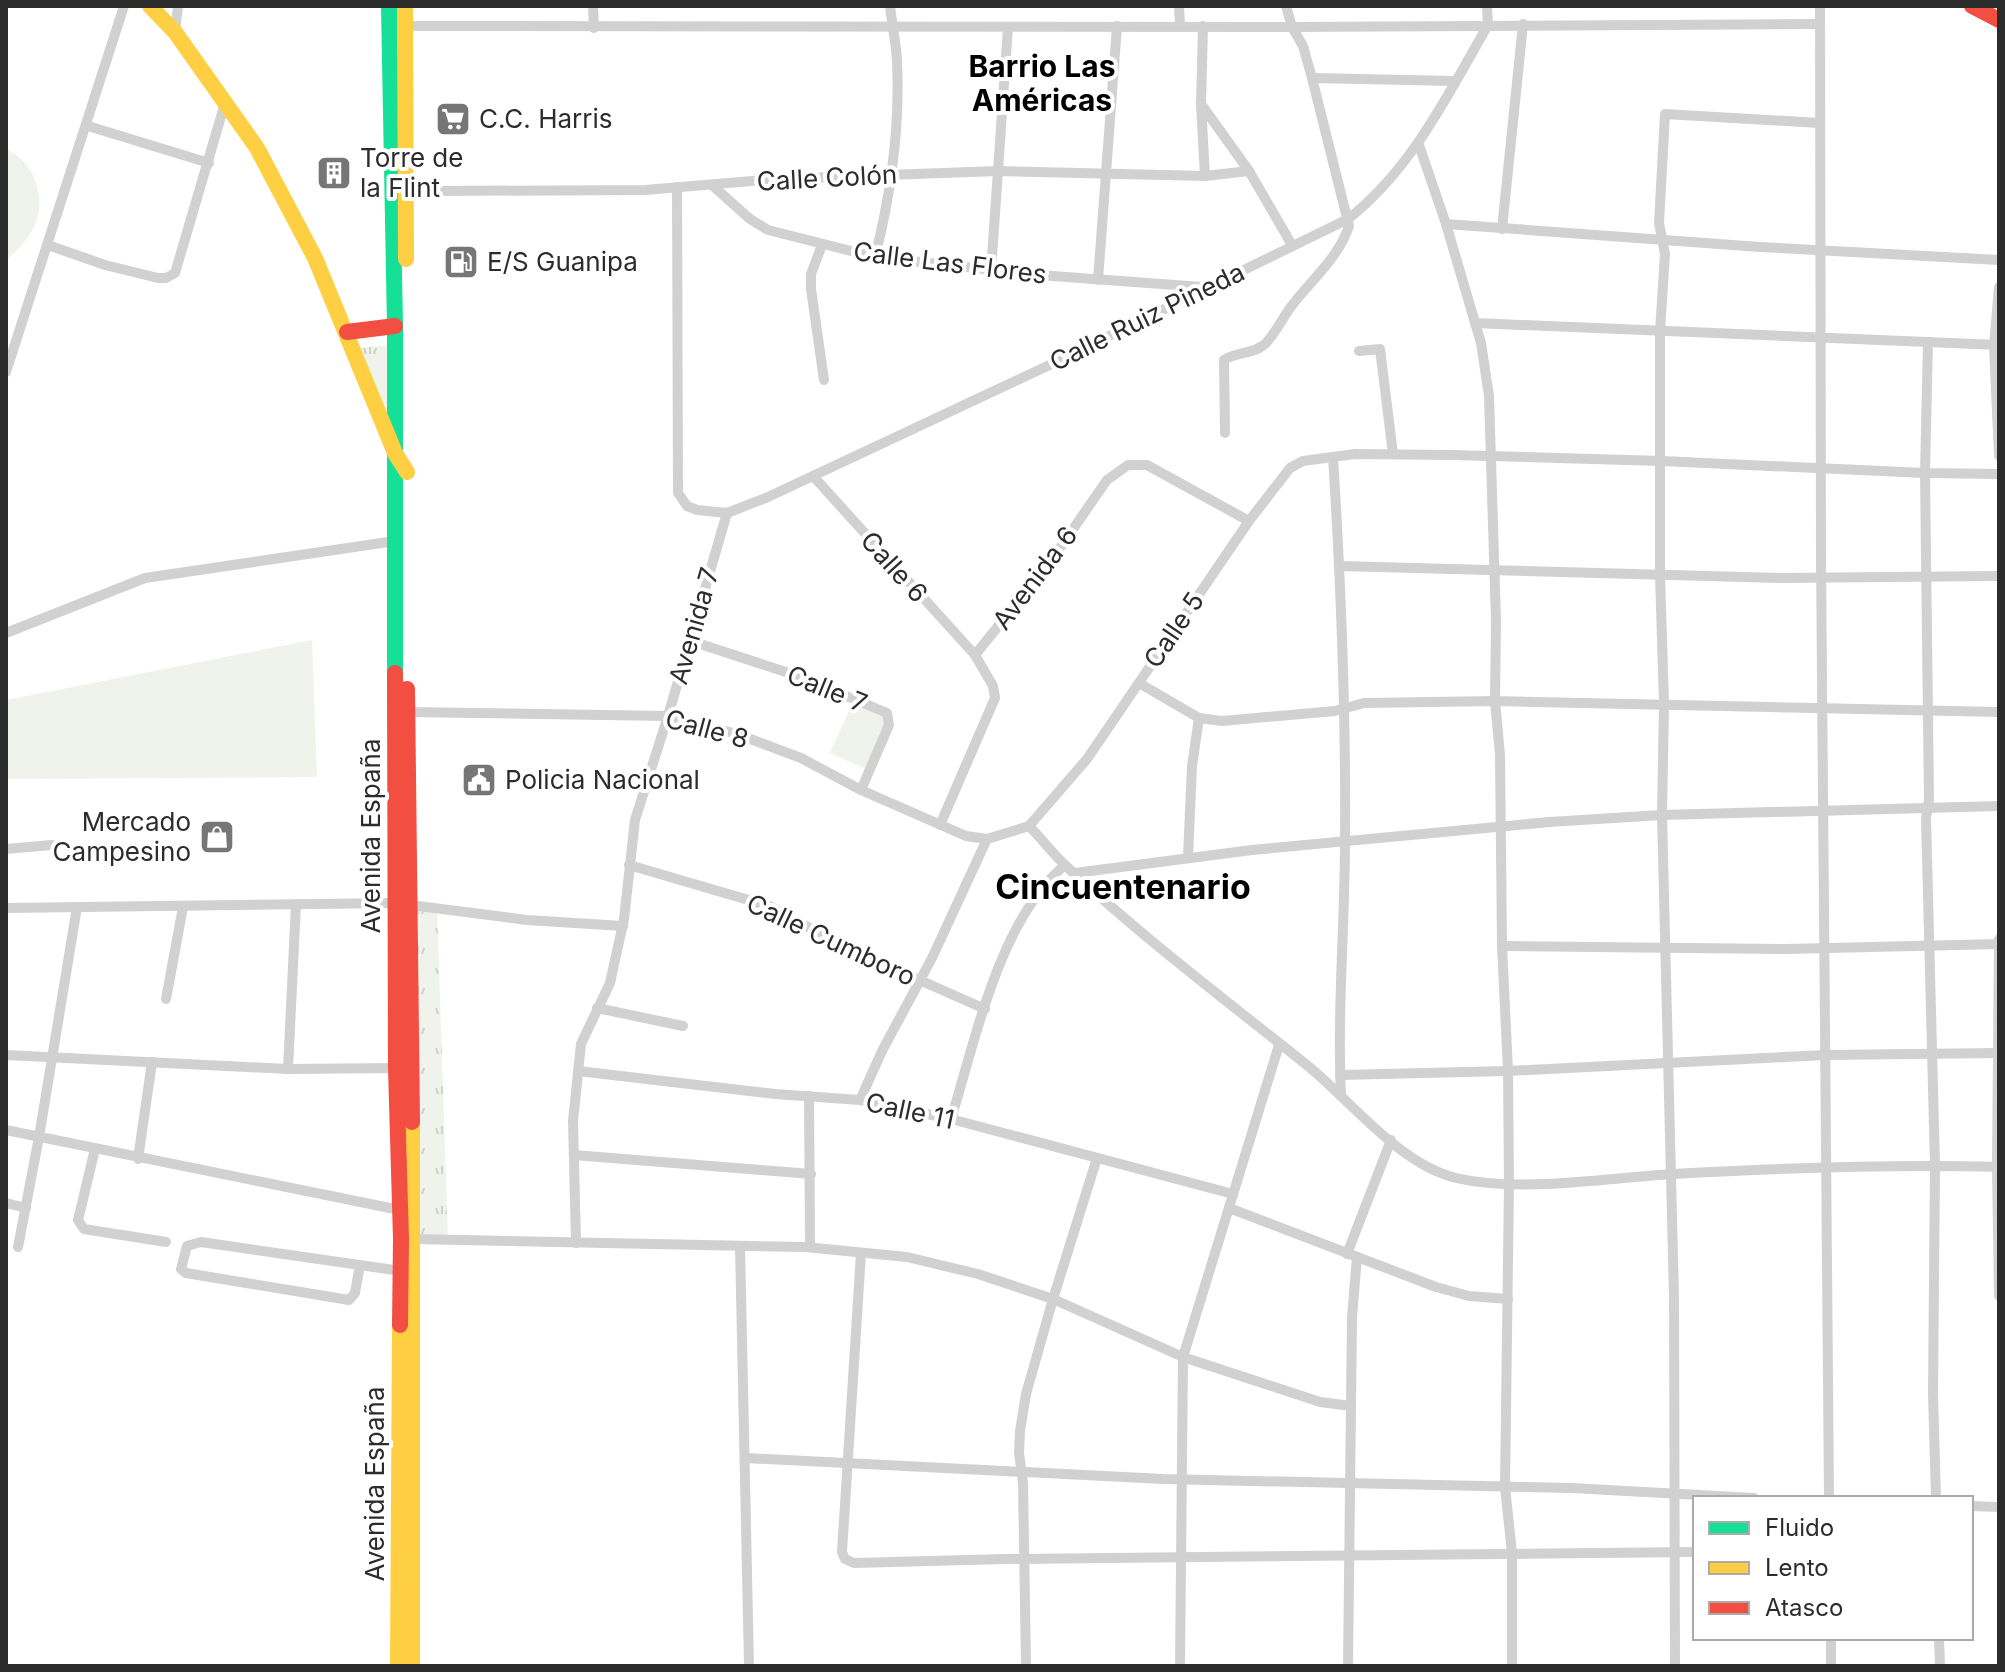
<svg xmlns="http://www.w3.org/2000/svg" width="2005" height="1672" font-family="Inter,sans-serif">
	<defs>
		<pattern id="grass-tufts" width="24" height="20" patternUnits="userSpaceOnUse" patternTransform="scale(2)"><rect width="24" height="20" fill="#f0f3eb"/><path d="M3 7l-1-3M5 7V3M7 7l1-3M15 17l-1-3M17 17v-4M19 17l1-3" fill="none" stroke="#ced0ca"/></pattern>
	</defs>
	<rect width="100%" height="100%" fill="#fff"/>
	<g fill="url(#grass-tufts)">
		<path d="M 389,345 L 388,421 L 355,348 Z"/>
		<path d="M 409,905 L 437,908 L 448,1240 L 413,1239 Z"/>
	</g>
	<g fill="#f0f3eb">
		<path d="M 6,149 C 32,161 45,191 37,219 C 33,235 18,250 6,260 Z"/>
		<path d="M 312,640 L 317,777 L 6,779 L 6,700 Z"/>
		<path d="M 853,702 L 888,718 L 866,769 L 830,753 Z"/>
	</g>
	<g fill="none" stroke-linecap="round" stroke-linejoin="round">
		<g stroke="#d1d1d1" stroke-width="10">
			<path d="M 593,6 L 594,28"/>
			<path d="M 1179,6 L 1180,26"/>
			<path d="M 1820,6 L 1821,560 L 1829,1498"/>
			<path d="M 405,26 L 1292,27 L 1819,24"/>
			<path d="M 1203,26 L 1201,104 L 1205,176"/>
			<path d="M 175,32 L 178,6"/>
			<path d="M 1312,78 L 1455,81"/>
			<path d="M 1201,104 L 1249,171 L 1292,245"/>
			<path d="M 88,126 L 209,163"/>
			<path d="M 1419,145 L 1446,224 L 1481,343 L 1489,396 L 1496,621 L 1495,701 L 1500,755 L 1502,946 L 1508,1071 L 1509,1184 L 1505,1487 L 1512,1553 L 1512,1666"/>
			<path d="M 713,186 L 750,219 L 768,230 L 875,257 L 1039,275 L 1202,287"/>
			<path d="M 677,187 L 678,493 L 687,506 L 697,510 L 727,513 L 768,497 L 1058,361 L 1348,219 C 1412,169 1448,94 1488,25 L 1487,6"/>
			<path d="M 406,196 L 426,191 L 645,190 L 777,179 L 998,171 L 1205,176 L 1249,171"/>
			<path d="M 1446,224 L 1760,247 L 1999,260"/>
			<path d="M 1502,229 L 1523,24"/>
			<path d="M 48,245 L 105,265 L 158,278 L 166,278 L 175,273 L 225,103"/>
			<path d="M 822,245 L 811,274 L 811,289 L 824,380"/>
			<path d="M 875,257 C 891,194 900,126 897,61 C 896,43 892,24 890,6"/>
			<path d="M 991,271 L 1008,27"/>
			<path d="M 1098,280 L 1117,26"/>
			<path d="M 1999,287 L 1994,346 L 1999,456"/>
			<path d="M 1475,323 L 1999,345"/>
			<path d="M 1928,342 L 1925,473 L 1929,800 L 1926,818 L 1935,1165 L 1933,1394 L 1936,1498"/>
			<path d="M 1359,351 L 1380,349 L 1393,454"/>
			<path d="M 6,372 L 124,6"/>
			<path d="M 1225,433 L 1224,360 C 1236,352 1254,354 1265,344 C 1275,334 1282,319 1290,308 C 1310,281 1338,259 1349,226 L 1312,78 L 1303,46 L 1292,27 L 1286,6"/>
			<path d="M 1333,457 C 1341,584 1346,712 1345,840 C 1345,925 1337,1010 1341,1096"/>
			<path d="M 814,477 L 975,655"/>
			<path d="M 1340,566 L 1781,578 L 1999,576"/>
			<path d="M 6,633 L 145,578 L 395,541"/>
			<path d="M 688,640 L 801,677 L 887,713 L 889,725 L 861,790"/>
			<path d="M 1139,683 L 1199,718 L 1222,721 L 1335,711 L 1364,703 L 1495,701 L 1999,712"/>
			<path d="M 407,712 L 668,716 L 737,734 L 801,758 L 861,790 L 966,836 L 987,839"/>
			<path d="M 940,825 L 995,698 L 993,686 L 975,655 L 1053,558 L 1107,480 L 1128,465 L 1147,465 L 1249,521"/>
			<path d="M 1029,826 L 1087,759 L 1249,521 L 1290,468 L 1303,461 L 1355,454 L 1452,455 L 1662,461 L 1925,473 L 1999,474"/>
			<path d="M 1029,826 C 1042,839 1053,854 1066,866 C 1142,937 1227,1001 1308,1066 C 1352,1102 1399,1164 1456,1178 C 1521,1193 1607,1178 1673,1174 C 1782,1168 1890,1164 1999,1167"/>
			<path d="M 6,849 L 52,845"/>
			<path d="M 1188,857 L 1192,766 L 1199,718"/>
			<path d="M 629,865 L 769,906 L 845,947 L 985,1009"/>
			<path d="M 1075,873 L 1252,850 L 1549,822 L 1662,815 L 1999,806"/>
			<path d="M 6,908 L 395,903 L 527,920 L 623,926"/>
			<path d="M 1999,939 L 1997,1167 L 1999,1296"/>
			<path d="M 1502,946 L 1786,949 L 1999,944"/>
			<path d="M 166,999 L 183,907"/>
			<path d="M 597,1008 L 683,1026"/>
			<path d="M 6,1055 L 288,1069 L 400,1068"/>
			<path d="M 288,1069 L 296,904"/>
			<path d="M 578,1071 L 775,1094 L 860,1100 L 951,1119 L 1233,1194"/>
			<path d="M 1340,1075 L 1508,1071 L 1825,1055 L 1999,1053"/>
			<path d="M 809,1096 L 810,1247"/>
			<path d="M 860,1100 L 882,1051 L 932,958 L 987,839 L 1029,826"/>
			<path d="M 951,1119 C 976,1039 999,920 1065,865"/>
			<path d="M 6,1130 L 400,1210"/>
			<path d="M 95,1149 L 78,1220 L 84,1229 L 166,1242"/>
			<path d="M 574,1155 L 811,1174"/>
			<path d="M 138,1159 L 152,1062"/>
			<path d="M 6,1203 L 26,1208"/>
			<path d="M 1229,1208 L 1436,1287 L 1469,1296 L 1508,1299"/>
			<path d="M 411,1239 L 805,1247 L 907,1257 L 978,1274 L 1053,1299 L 1183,1357 L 1320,1402 L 1351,1406"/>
			<path d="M 576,1243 L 573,1121 L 581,1044 L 610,983 L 624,919 L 635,820 L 668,716 L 727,513"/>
			<path d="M 740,1246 L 749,1666"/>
			<path d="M 18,1247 L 39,1137 L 77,907"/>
			<path d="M 861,1253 L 842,1552 L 845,1559 L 854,1563 L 1005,1559 L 1695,1552"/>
			<path d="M 1347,1254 L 1391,1140"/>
			<path d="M 360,1265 L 355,1293 L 349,1300 L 186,1273 L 181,1269 L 187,1246 L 201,1242 L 401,1271"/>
			<path d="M 746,1458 L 1163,1479 L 1572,1488 L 1754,1498"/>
			<path d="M 1971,1506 L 1999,1507"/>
			<path d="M 1831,1638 L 1831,1666"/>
			<path d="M 1939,1638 L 1940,1666"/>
			<path d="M 1026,1666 L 1023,1483 L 1019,1453 L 1020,1431 L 1026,1394 L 1053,1299 L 1097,1158"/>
			<path d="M 1180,1666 L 1183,1357 L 1279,1045"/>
			<path d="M 1348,1666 L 1352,1317 L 1357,1257"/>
			<path d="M 1675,1666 L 1674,1297 L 1662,815 L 1664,704 L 1660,575 L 1660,331 L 1665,254 L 1659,223 L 1665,114 L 1820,123"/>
		</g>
		<path stroke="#16e098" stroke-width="16" d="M 389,6 L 395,326 L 395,673"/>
		<g stroke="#ffcf43" stroke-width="16">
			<path d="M 150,6 L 175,32 L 257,148 L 315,258 L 395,453 L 407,472"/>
			<path d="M 405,6 L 406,259"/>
			<path d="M 412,1122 L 412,1666"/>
			<path d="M 398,1666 L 400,1325"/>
		</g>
		<g stroke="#f24e42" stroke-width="16">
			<path d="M 1972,6 L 1999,20"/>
			<path d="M 347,332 L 395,326"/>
			<path d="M 395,673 L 396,1068 L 401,1239 L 400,1325"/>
			<path d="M 407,689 L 412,1122"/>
		</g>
	</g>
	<defs>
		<g id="supermarket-square" transform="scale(1.8)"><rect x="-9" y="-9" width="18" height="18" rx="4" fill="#767676" stroke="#fff"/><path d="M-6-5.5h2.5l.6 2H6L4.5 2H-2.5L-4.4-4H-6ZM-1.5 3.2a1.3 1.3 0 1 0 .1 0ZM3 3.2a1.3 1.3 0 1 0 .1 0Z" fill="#fff"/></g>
		<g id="building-square" transform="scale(1.8)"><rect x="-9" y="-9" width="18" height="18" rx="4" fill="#767676" stroke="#fff"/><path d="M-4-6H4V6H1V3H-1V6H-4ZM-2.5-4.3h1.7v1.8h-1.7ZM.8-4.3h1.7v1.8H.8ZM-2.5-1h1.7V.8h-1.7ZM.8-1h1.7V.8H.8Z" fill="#fff"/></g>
		<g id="fuel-square" transform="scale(1.8)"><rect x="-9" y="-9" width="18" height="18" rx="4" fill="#767676" stroke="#fff"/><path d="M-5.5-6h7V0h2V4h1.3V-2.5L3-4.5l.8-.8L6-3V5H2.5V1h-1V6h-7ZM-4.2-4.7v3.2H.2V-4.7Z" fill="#fff"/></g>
		<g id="civic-square" transform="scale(1.8)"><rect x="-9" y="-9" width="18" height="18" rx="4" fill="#767676" stroke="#fff"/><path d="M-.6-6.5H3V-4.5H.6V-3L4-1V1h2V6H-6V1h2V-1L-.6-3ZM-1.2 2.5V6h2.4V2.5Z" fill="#fff"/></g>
		<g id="shop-square" transform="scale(1.8)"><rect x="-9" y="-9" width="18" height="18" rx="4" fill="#767676" stroke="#fff"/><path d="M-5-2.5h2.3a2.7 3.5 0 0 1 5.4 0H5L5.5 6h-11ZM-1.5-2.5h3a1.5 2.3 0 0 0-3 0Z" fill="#fff"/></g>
	</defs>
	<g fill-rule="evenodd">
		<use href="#supermarket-square" x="453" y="119"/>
		<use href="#building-square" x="334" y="173"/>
		<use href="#fuel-square" x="461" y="262"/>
		<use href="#civic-square" x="479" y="780"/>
		<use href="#shop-square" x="217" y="837"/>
	</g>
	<g text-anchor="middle" stroke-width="8" stroke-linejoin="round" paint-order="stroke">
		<g font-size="26" fill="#2c2c2c" stroke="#fff" text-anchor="start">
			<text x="479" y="128">C.C. Harris</text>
			<text x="360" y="167">Torre de<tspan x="360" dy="30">la Flint</tspan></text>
			<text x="487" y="271">E/S Guanipa</text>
			<text x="505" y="789">Policia Nacional</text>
			<text x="191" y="831" text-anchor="end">Mercado<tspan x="191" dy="30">Campesino</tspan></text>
		</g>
		<g font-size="26" fill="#2c2c2c" stroke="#fff">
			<text transform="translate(827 178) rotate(-3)" y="9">Calle Colón</text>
			<text transform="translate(950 263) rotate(7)" y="9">Calle Las Flores</text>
			<text transform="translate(1147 317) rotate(-26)" y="9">Calle Ruiz Pineda</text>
			<text transform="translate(894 567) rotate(48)" y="9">Calle 6</text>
			<text transform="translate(1035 578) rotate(-53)" y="9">Avenida 6</text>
			<text transform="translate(694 626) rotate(-74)" y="9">Avenida 7</text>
			<text transform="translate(1174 630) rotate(-56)" y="9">Calle 5</text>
			<text transform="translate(827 689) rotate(22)" y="9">Calle 7</text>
			<text transform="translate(707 729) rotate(15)" y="9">Calle 8</text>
			<text transform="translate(371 836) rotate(-90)" y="9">Avenida España</text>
			<text transform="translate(831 940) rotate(25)" y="9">Calle Cumboro</text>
			<text transform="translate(910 1111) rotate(12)" y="9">Calle 11</text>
			<text transform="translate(375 1484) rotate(-90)" y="9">Avenida España</text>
		</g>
		<g font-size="30" font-weight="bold" fill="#000" stroke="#fff">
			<text x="1042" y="77">Barrio Las<tspan x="1042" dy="34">Américas</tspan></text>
		</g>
		<g font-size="34" font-weight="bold" fill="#000" stroke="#fff">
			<text x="1123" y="899">Cincuentenario</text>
		</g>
	</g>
	<rect width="2005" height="1672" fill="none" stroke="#2c2c2c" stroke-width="16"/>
	<rect x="1693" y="1496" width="280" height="144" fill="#ffffff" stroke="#ababab" stroke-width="2"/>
	<rect x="1709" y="1522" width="40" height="12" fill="#16e098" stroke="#ababab" stroke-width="2"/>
	<text x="1765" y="1536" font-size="24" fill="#2c2c2c">Fluido</text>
	<rect x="1709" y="1562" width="40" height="12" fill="#ffcf43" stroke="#ababab" stroke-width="2"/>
	<text x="1765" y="1576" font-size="24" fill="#2c2c2c">Lento</text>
	<rect x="1709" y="1602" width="40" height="12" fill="#f24e42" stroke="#ababab" stroke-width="2"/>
	<text x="1765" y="1616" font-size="24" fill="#2c2c2c">Atasco</text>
</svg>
